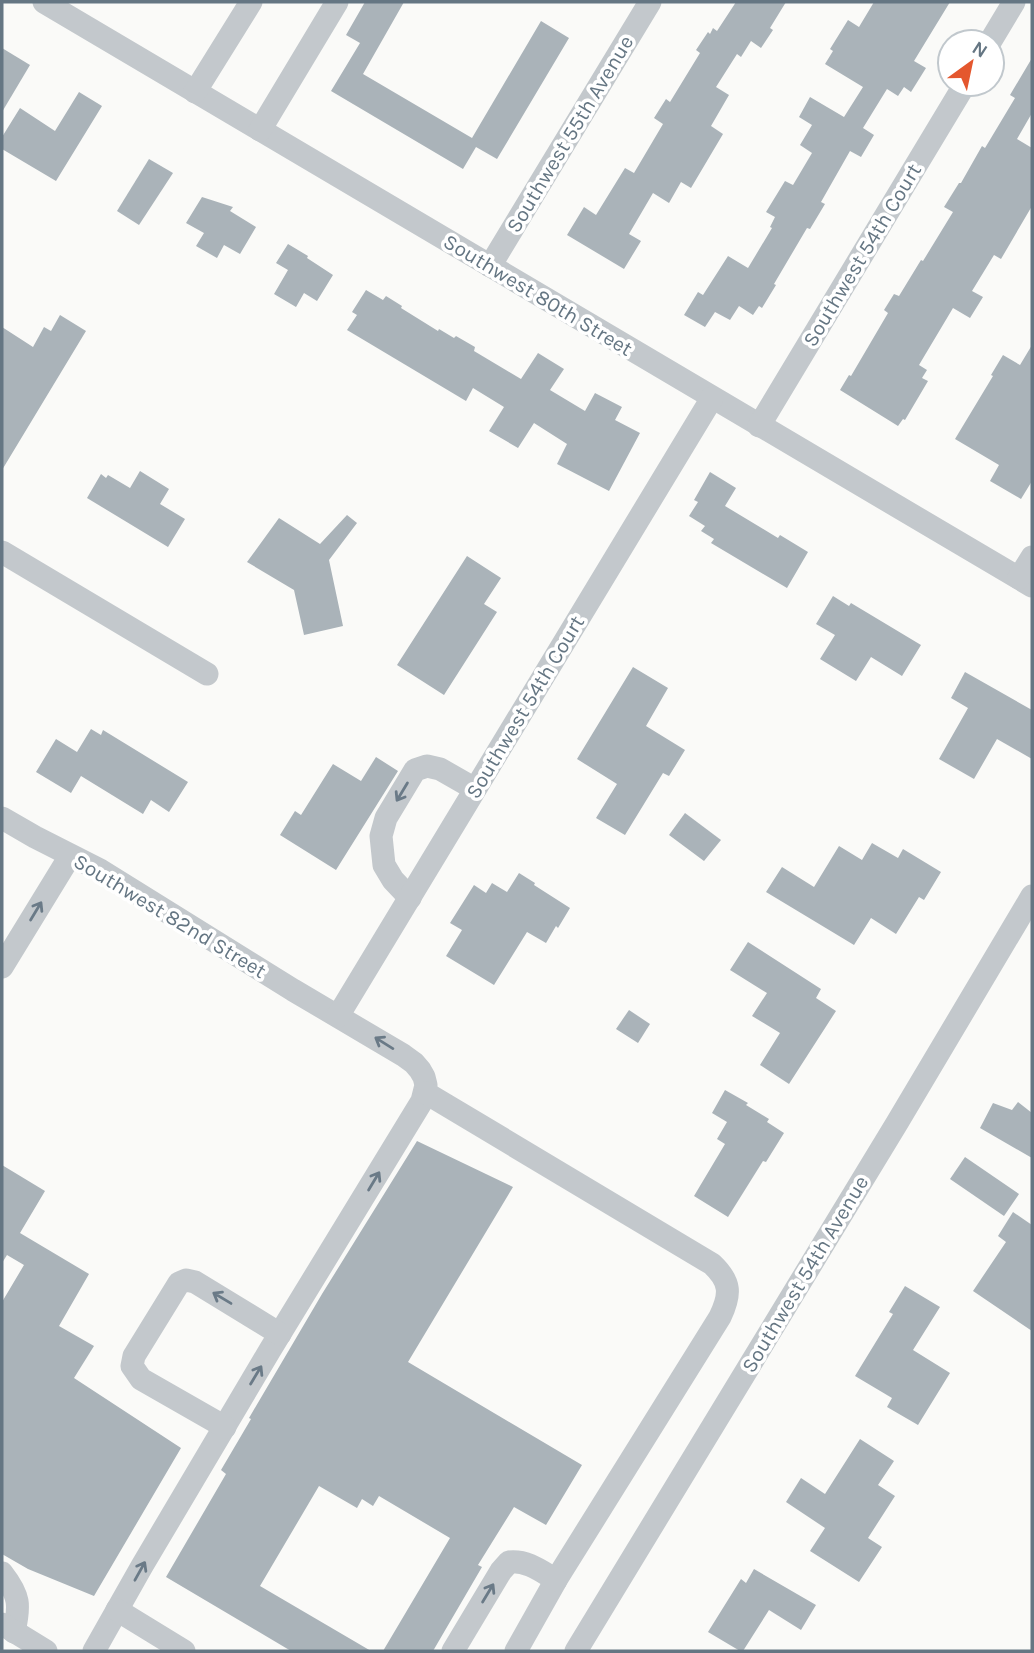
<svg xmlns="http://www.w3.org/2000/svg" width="1034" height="1653" font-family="Karla,sans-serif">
	<rect width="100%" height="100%" fill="#fafaf8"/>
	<g fill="#aab3b9">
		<path d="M 365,2 L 404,2 L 363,74 L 472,138 L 541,21 L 569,38 L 497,159 L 476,147 L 463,169 L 331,91 L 360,43 L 346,35 Z"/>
		<path d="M 736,2 L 786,2 L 770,28 L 773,30 L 761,48 L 751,41 L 741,57 L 737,54 L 716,87 L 729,95 L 711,126 L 723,134 L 691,188 L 681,182 L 669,203 L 653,193 L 629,234 L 641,241 L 624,269 L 567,235 L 584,207 L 596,215 L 625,168 L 634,173 L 663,124 L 654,118 L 666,99 L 670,102 L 700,53 L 696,50 L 708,32 L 710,34 L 713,28 L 717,31 Z"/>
		<path d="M 874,2 L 950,2 L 914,61 L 926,68 L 911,92 L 904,87 L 898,96 L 887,89 L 863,128 L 874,135 L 861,157 L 850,151 L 821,202 L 825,204 L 810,229 L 807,228 L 774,284 L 776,285 L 762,308 L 759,306 L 753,315 L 739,306 L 730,320 L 715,312 L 705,327 L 684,315 L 698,292 L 703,295 L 728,256 L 748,268 L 772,228 L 770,227 L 775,217 L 766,212 L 785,181 L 793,185 L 812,153 L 800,145 L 812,125 L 799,117 L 810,97 L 844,117 L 863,87 L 825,64 L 833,51 L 830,49 L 848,20 L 859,27 Z"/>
		<path d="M 2,48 L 30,65 L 2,112 Z"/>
		<path d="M 1032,58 L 1032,113 L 1017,139 L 1032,148 L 1032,206 L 1001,259 L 994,255 L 972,291 L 983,297 L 970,318 L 953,308 L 919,365 L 927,370 L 922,378 L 928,381 L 905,420 L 903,419 L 898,426 L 840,390 L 849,375 L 851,376 L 888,313 L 884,310 L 894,294 L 899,296 L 921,260 L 923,261 L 953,212 L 944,207 L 959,183 L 961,183 L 982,146 L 985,148 L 1015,98 L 1010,95 Z"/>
		<path d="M 79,92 L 102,106 L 56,181 L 2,149 L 2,137 L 20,108 L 55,131 Z"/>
		<path d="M 149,159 L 173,173 L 139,225 L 117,211 Z"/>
		<path d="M 202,197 L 233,207 L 230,211 L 256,227 L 240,254 L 224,245 L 217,258 L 196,246 L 204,233 L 186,223 Z"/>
		<path d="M 288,244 L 308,256 L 307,258 L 333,275 L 317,301 L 304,293 L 296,307 L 274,294 L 288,270 L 276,263 Z"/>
		<path d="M 366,290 L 383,300 L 386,296 L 402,306 L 401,308 L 438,331 L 439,329 L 454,338 L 456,336 L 475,347 L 474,351 L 521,379 L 538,353 L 564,369 L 550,390 L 585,411 L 595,393 L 622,407 L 615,420 L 640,433 L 609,491 L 557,464 L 567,444 L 534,423 L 518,448 L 489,431 L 504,407 L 473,388 L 466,401 L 347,330 L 357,315 L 352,312 Z"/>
		<path d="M 60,315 L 86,331 L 2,470 L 2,327 L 33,347 L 44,327 L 51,331 Z"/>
		<path d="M 1032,345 L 1032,481 L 1021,499 L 990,481 L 999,465 L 955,439 L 993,376 L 991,375 L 1003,355 L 1020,365 Z"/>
		<path d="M 140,471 L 169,489 L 160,504 L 185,519 L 168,547 L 87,498 L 101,474 L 106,478 L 108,475 L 130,488 Z"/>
		<path d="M 710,472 L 736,488 L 725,506 L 778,538 L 780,535 L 808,552 L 787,588 L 711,543 L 714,539 L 701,531 L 705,526 L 689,516 L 698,502 L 694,500 Z"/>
		<path d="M 347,515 L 357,523 L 329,560 L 343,626 L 304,635 L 294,590 L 247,562 L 279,518 L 320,544 Z"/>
		<path d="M 467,556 L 501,578 L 484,604 L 497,612 L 444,695 L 397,665 Z"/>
		<path d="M 833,596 L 849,606 L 851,603 L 921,645 L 902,676 L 871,657 L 856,681 L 820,659 L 835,635 L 816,624 Z"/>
		<path d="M 633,667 L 668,688 L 646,726 L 685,750 L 669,776 L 663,773 L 625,835 L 596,818 L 617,784 L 577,759 Z"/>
		<path d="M 965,672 L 1032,710 L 1032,759 L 997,739 L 974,779 L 939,759 L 968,708 L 951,698 Z"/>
		<path d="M 91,729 L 101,735 L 103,730 L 188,782 L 169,812 L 151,800 L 143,814 L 81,776 L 71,793 L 36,772 L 56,739 L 77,752 Z"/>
		<path d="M 376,757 L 398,771 L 336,870 L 280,835 L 295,811 L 301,815 L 333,764 L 361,781 Z"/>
		<path d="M 685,813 L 721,840 L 704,861 L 669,835 Z"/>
		<path d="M 872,843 L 898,858 L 903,849 L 941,872 L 924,900 L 919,897 L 896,934 L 871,918 L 854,945 L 766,892 L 782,867 L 814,887 L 839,846 L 862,860 Z"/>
		<path d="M 519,873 L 535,883 L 534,885 L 570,908 L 558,928 L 556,926 L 546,943 L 527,932 L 494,985 L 446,956 L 462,930 L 450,923 L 474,885 L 486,893 L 492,883 L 507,892 Z"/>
		<path d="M 748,942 L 821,989 L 816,998 L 836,1011 L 789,1084 L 760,1065 L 780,1033 L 752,1016 L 767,993 L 730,970 Z"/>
		<path d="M 629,1010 L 650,1024 L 638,1043 L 616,1029 Z"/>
		<path d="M 725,1090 L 748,1103 L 746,1105 L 769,1119 L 767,1122 L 784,1133 L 766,1162 L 763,1161 L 728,1217 L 694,1196 L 725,1144 L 717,1139 L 727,1122 L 712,1113 Z"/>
		<path d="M 1018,1102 L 1032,1113 L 1032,1158 L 980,1128 L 993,1103 L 1012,1110 Z"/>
		<path d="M 417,1141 L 513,1187 L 408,1362 L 582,1465 L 546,1525 L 514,1507 L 478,1565 L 482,1567 L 433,1651 L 383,1651 L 450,1538 L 379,1496 L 373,1506 L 362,1499 L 357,1508 L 319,1486 L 260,1586 L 371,1651 L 291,1651 L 166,1577 L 226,1474 L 221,1470 L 251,1419 L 249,1418 L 322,1294 Z"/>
		<path d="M 965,1157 L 1019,1194 L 1004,1216 L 950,1179 Z"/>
		<path d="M 2,1165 L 45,1191 L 20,1233 L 89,1274 L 59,1326 L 94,1346 L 74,1378 L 181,1448 L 94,1596 L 28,1569 L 2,1554 L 2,1302 L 24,1265 L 7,1255 L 2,1263 Z"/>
		<path d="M 1013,1212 L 1032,1225 L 1032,1331 L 973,1291 L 1006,1242 L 998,1236 Z"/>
		<path d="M 905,1286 L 940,1307 L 913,1350 L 950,1373 L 918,1425 L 887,1407 L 892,1398 L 855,1376 L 893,1314 L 889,1312 Z"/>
		<path d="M 860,1439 L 894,1461 L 878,1485 L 895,1496 L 868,1538 L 882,1547 L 859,1582 L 810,1551 L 825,1528 L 786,1502 L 801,1478 L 825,1494 Z"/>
		<path d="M 754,1569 L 816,1605 L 801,1630 L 769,1610 L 743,1651 L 740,1651 L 708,1632 L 741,1579 L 746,1583 Z"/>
	</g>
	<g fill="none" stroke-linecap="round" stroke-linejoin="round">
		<g stroke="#c3c8cc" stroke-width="23">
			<path d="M 44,2 L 1032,586"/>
			<path d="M 990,42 L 1014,2"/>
			<path d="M 195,92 L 251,2"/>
			<path d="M 260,130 L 337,2"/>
			<path d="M 490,266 L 650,2"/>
			<path d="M 759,426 L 965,84"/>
			<path d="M 2,552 L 207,674"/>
			<path d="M 1019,578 L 1032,557"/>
			<path d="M 2,818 L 35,837 L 100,870 L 293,990 L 403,1055 L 414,1063 L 420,1070 L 424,1077 L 426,1085 L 422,1101 L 270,1350 L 142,1566 L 94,1651"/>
			<path d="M 410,898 L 393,880 L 384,865 L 381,836 L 386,818 L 415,770 L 427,766 L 440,769 L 475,789"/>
			<path d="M 2,967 L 70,856"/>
			<path d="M 338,1016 L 712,398"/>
			<path d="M 426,1093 L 712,1264 C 731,1282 731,1294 720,1317 L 556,1580 L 516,1651"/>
			<path d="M 225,1427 L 141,1379 L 132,1366 L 134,1356 L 179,1283 L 186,1280 L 195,1282 L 280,1334"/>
			<path d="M 2,1573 C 20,1596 20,1605 14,1632"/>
			<path d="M 117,1610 L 184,1651"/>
			<path d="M 2,1624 L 46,1651"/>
			<path d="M 453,1651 L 501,1571 L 509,1562 C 527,1560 541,1571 556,1580"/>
			<path d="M 576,1651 L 897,1123 L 1032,896"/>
		</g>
	</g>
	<defs><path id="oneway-shaft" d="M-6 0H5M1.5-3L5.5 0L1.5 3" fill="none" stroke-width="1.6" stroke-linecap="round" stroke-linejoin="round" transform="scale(1.75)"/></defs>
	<g stroke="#6a7a87">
		<use href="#oneway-shaft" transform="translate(402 792) rotate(121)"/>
		<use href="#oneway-shaft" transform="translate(36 911) rotate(-59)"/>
		<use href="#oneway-shaft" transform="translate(384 1043) rotate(-148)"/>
		<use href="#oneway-shaft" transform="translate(374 1181) rotate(-59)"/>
		<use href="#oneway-shaft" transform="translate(222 1298) rotate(-149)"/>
		<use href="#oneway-shaft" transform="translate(256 1375) rotate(-59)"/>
		<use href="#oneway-shaft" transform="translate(140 1571) rotate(-61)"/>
		<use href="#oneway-shaft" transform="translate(488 1593) rotate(-59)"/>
	</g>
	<g text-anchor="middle" stroke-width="7" stroke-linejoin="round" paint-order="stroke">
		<g font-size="21" fill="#657683" stroke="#fff">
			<text transform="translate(570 134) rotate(-59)" y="7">Southwest 55th Avenue</text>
			<text transform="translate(862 255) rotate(-59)" y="7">Southwest 54th Court</text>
			<text transform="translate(538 295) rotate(31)" y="7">Southwest 80th Street</text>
			<text transform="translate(525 707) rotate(-59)" y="7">Southwest 54th Court</text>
			<text transform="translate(170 916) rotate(31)" y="7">Southwest 82nd Street</text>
			<text transform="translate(805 1274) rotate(-59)" y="7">Southwest 54th Avenue</text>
		</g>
	</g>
	<rect width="1034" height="1653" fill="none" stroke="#657683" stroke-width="7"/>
	<g transform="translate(971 63) rotate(33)"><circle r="33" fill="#ffffff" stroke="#c1c8cd" stroke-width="2"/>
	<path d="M0-5L12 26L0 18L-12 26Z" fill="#e4572e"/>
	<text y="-10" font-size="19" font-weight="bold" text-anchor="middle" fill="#657683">N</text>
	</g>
</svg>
